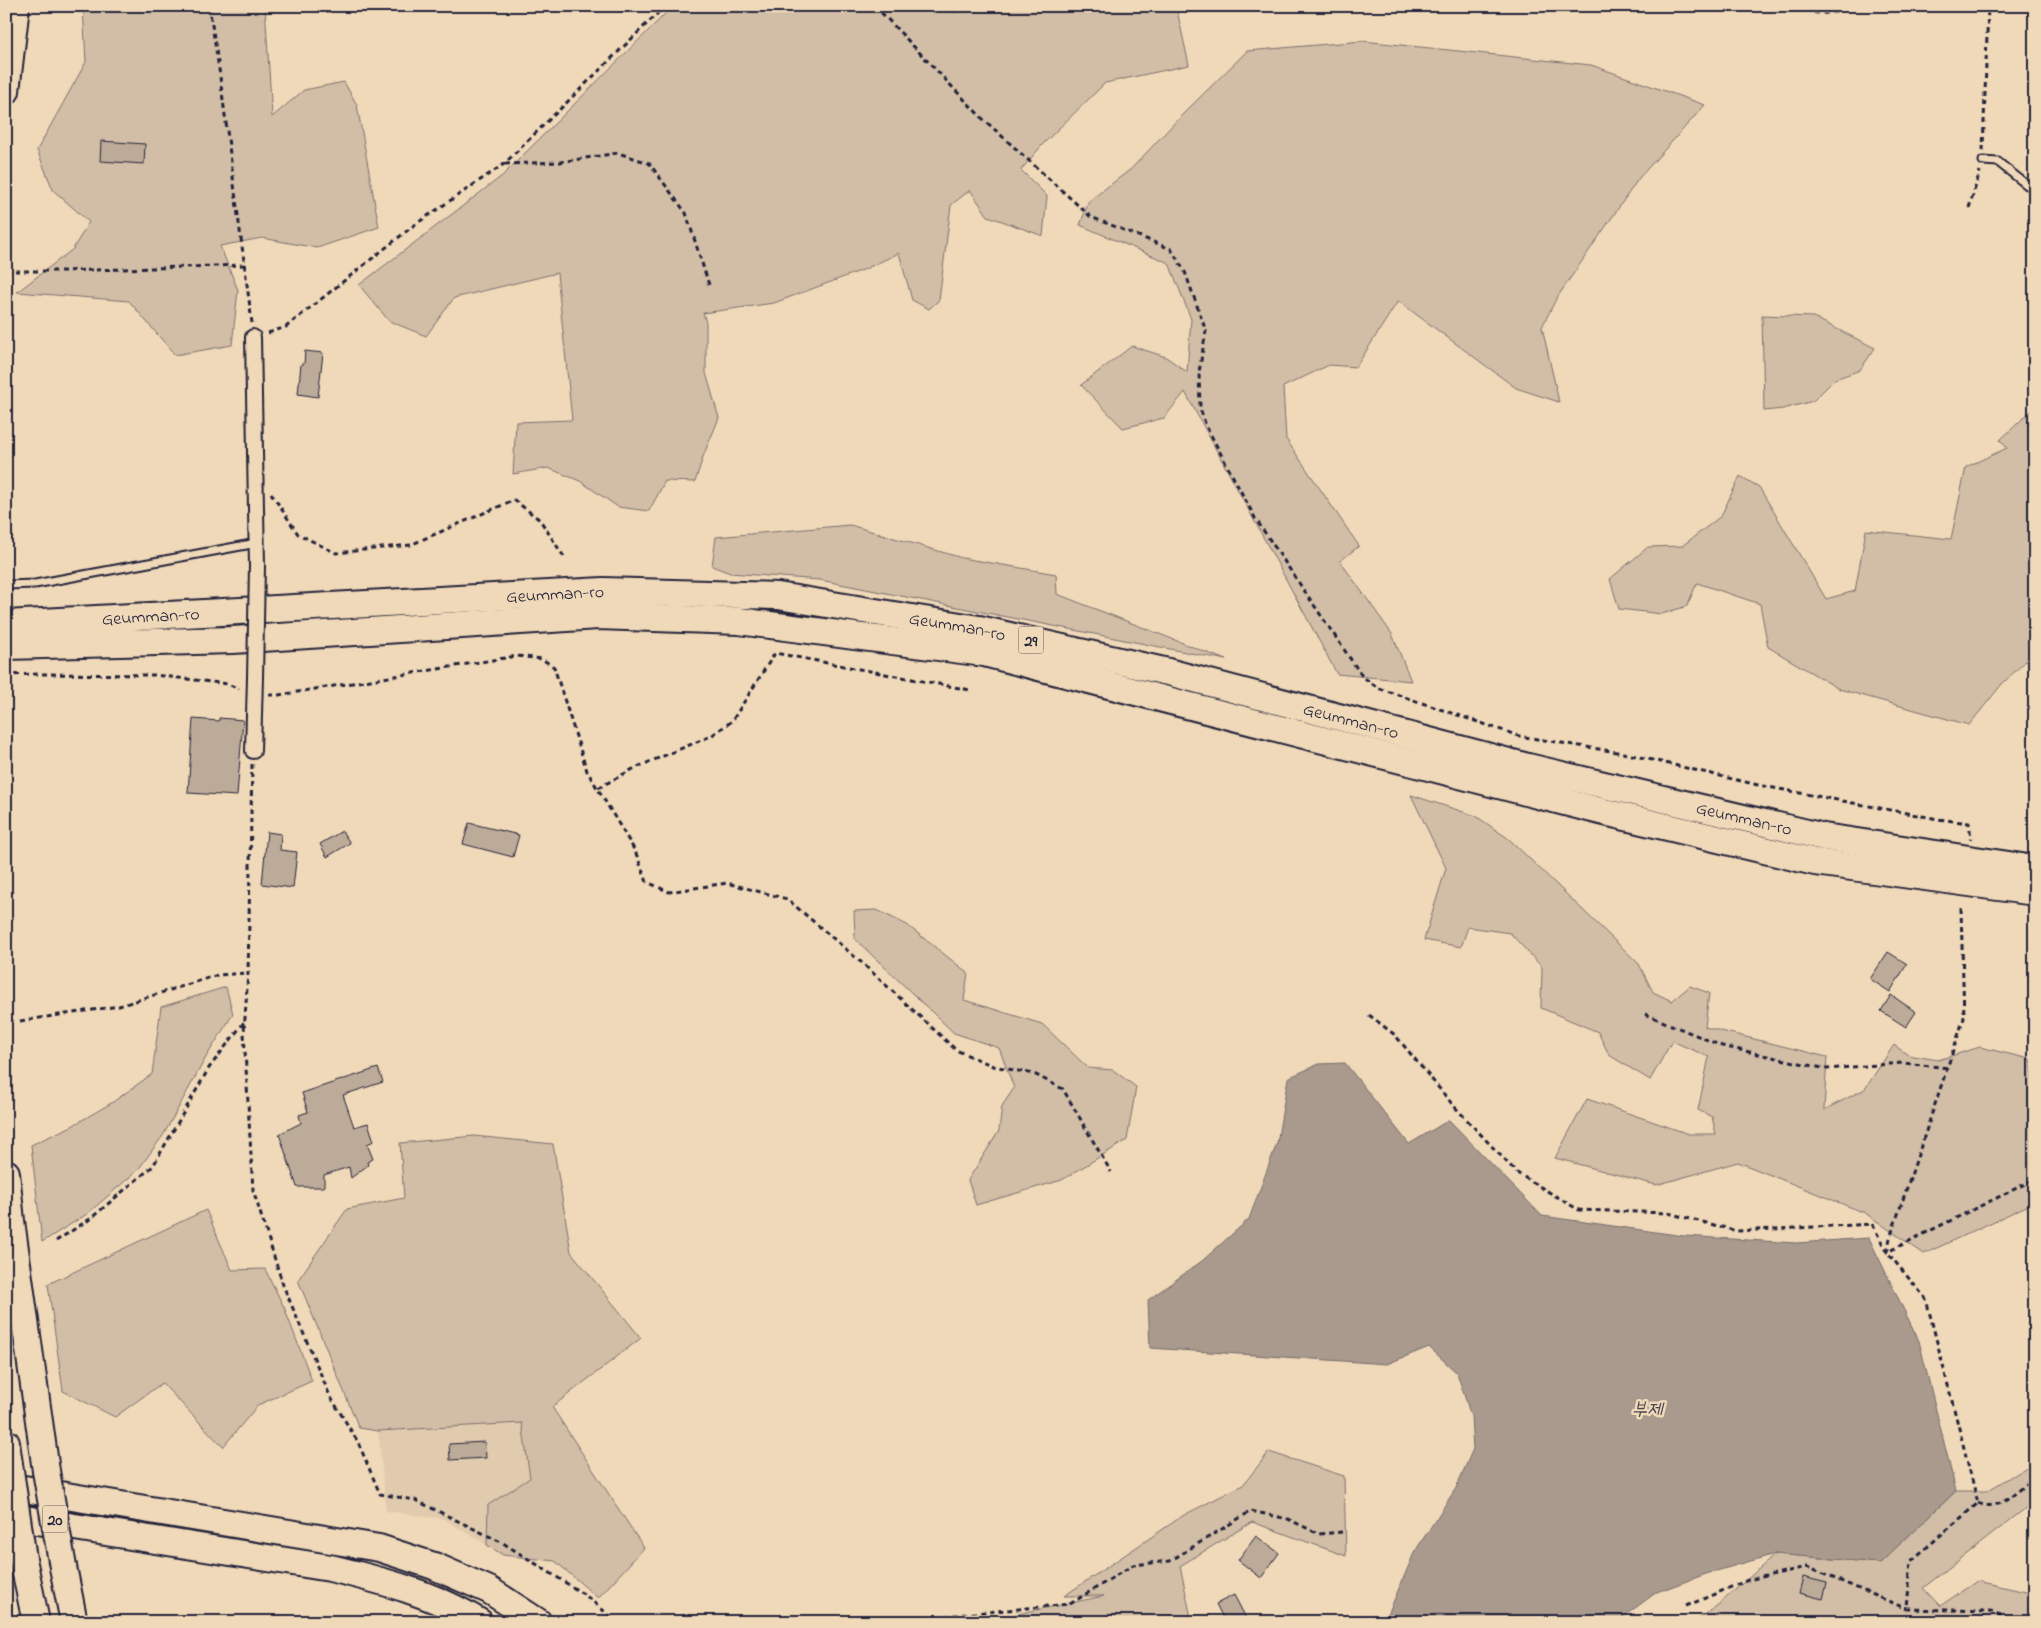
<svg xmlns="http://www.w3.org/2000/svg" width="2041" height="1628" font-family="'Indie Flower','Poor Story',sans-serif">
	<rect width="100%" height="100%" fill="#f0d9b8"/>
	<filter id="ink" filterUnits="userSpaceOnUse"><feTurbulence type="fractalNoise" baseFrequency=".02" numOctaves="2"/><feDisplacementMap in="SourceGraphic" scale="10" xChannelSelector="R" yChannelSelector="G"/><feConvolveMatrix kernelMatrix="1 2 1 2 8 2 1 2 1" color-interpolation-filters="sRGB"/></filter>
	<g filter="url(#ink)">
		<path fill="#e1cbaf" d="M 522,1423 L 530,1478 L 488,1505 L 487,1545 L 443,1519 L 386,1511 L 378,1431 Z"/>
		<g fill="#d2bea6" stroke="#7a7070">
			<path d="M 83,6 L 265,6 L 272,117 L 304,90 L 344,82 L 357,105 L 379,227 L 317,248 L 262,238 L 220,246 L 238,290 L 232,345 L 175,355 L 129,301 L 17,292 L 73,249 L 89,222 L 53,190 L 37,150 L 86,62 Z"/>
			<path d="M 673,6 L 950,6 L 955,13 L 967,6 L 1176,6 L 1189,65 L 1105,83 L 1043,144 L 1021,170 L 1047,196 L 1043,236 L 988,216 L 970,190 L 951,205 L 939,300 L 929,309 L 912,300 L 899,253 L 863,270 L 774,303 L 703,313 L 706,322 L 706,373 L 719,418 L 704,454 L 695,482 L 665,481 L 649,511 L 618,507 L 580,481 L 548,468 L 513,474 L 516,422 L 572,420 L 557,273 L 454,298 L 426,336 L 389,321 L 359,285 L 502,176 Z"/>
			<path d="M 1363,41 L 1591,65 L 1705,105 L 1639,178 L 1556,299 L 1542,327 L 1559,402 L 1516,388 L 1398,301 L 1356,367 L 1329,365 L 1283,387 L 1286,439 L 1359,546 L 1340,561 L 1392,634 L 1411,681 L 1337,674 L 1185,392 L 1164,418 L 1123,428 L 1081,385 L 1132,346 L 1166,357 L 1187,372 L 1191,319 L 1169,263 L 1080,225 L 1089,201 L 1131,169 L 1182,115 L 1247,51 Z"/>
			<path d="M 1762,315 L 1813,317 L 1875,348 L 1860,370 L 1835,379 L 1813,401 L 1783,409 L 1764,411 Z"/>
			<path d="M 2035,407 L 2035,652 L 2002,684 L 1969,725 L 1839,689 L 1768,647 L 1760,604 L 1697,583 L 1687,606 L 1662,614 L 1619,609 L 1610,579 L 1648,547 L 1682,546 L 1721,516 L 1740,476 L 1759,487 L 1826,599 L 1855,591 L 1866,530 L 1951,539 L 1966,467 L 2007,448 L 2000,440 Z"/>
			<path d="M 850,525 L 962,558 L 1056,574 L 1057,594 L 1226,660 L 820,580 L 730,573 L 712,566 L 716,537 Z"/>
			<path d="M 1411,795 L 1476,816 L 1509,839 L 1639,964 L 1653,992 L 1672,1001 L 1690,986 L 1709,993 L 1705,1027 L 1827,1057 L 1824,1110 L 1865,1089 L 1894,1045 L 1908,1055 L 1938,1060 L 1980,1047 L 2030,1059 L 2035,1091 L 2035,1202 L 1924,1254 L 1865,1213 L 1738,1162 L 1656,1185 L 1555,1158 L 1587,1099 L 1689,1134 L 1716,1134 L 1712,1117 L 1698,1110 L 1709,1057 L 1672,1041 L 1650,1080 L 1609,1055 L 1598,1032 L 1541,1008 L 1542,967 L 1510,933 L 1468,927 L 1461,947 L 1424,940 L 1446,868 Z"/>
			<path d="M 877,910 L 907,925 L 968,973 L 964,1000 L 1042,1024 L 1088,1068 L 1113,1070 L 1136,1087 L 1127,1140 L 1062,1180 L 976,1205 L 968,1180 L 999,1131 L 1002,1106 L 1014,1088 L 999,1048 L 954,1033 L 855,939 L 854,911 Z"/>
			<path d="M 226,987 L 233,1014 L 205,1059 L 164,1134 L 138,1170 L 87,1214 L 42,1242 L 31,1145 L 72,1126 L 113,1102 L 152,1074 L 161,1007 Z"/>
			<path d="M 474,1136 L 553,1144 L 571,1252 L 641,1338 L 552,1407 L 644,1548 L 598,1598 L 555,1561 L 503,1555 L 487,1545 L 488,1505 L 530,1478 L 522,1423 L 378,1431 L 359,1428 L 298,1280 L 347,1209 L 404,1198 L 400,1143 Z"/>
			<path d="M 206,1210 L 232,1270 L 265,1269 L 284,1307 L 312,1381 L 258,1405 L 223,1447 L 162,1383 L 115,1417 L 63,1391 L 48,1284 Z"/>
			<path d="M 1269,1452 L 1344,1476 L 1346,1556 L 1252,1522 L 1180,1566 L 1192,1622 L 978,1622 L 1104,1596 L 1064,1596 L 1184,1515 L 1243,1485 Z"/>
			<path d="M 2035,1462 L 2035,1501 L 1923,1588 L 1940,1606 L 1977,1581 L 2035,1594 L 2035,1622 L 1695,1622 L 1719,1604 L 1776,1554 L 1880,1563 L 1956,1491 L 1987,1491 Z"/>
		</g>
		<path fill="#a99a8d" stroke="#736a6c" d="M 1345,1063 L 1409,1144 L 1449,1120 L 1542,1216 L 1684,1236 L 1796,1243 L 1869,1238 L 1919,1341 L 1956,1491 L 1880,1563 L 1775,1554 L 1706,1574 L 1657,1592 L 1616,1622 L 1382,1622 L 1389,1612 L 1414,1553 L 1456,1488 L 1473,1449 L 1471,1416 L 1457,1373 L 1429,1347 L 1387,1364 L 1150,1348 L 1148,1300 L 1202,1261 L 1249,1219 L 1277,1143 L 1288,1078 L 1319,1064 Z"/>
		<g fill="#bdab99" stroke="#22223b">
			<path d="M 101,141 L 145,144 L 144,164 L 100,161 Z"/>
			<path d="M 305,351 L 323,353 L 318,397 L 298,394 L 301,364 L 304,364 Z"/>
			<path d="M 219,718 L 243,720 L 237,796 L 188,793 L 193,719 L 219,721 Z"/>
			<path d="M 469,823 L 519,835 L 513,857 L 463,844 Z"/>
			<path d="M 342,831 L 350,843 L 327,857 L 320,844 Z"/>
			<path d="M 267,832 L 281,834 L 280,850 L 297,852 L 293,888 L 262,884 Z"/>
			<path d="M 1888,952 L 1907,964 L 1890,992 L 1870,979 Z"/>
			<path d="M 1891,995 L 1916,1012 L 1906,1027 L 1881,1011 Z"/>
			<path d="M 378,1068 L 383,1082 L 343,1095 L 354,1127 L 368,1123 L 374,1141 L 367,1144 L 373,1159 L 367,1162 L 368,1165 L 351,1178 L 349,1167 L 324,1175 L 324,1187 L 297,1187 L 279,1134 L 301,1123 L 299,1115 L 308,1112 L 302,1093 Z"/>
			<path d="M 485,1442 L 486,1458 L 450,1460 L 449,1444 Z"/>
			<path d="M 1256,1536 L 1279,1553 L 1261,1578 L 1238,1560 Z"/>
			<path d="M 1803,1577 L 1827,1583 L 1823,1599 L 1799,1593 Z"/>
			<path d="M 1234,1595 L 1248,1622 L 1225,1622 L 1216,1604 Z"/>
		</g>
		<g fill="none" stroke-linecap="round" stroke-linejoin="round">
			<g stroke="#22223b" stroke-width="11">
				<g id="lane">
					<path d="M 1983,161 L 1998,162 L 2027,185 L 2035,183"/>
					<path d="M 6,585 L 35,584 L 257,543"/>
				</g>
			</g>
			<g stroke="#22223b" stroke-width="18">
				<g id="street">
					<path d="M 253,337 L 257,566"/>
					<path d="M 253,751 L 255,678"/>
				</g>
			</g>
			<g stroke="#22223b" stroke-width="30">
				<g id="highway">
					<path d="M 6,91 L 16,6"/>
					<path id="s1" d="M 6,624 L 603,591 L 778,596 L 979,629 L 1168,672 L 1528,767 L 1824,837 L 2035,869"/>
					<path d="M 6,646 L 233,640 L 598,616 L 739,621 L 984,653 L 1600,811 L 1815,862 L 2035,892"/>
					<path d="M 6,1173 L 11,1221 L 46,1471"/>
					<path d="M 6,1443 L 9,1464"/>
					<path d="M 6,1486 L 379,1548 L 434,1566 L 489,1590 L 538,1622"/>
					<path d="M 6,1516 L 330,1568 C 380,1580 435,1594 479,1622"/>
					<path d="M 23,1559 L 36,1622"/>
					<path d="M 63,1567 L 74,1622"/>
				</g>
			</g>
			<g stroke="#22223b" stroke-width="3" stroke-dasharray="5 4" stroke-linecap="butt">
				<path d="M 209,6 L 219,69 L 252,323"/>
				<path d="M 875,6 L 982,118 L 1091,217 L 1171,249 L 1185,272 L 1206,331 L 1199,372 L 1200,408 L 1206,426 L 1255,518 L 1362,676 L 1378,688 L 1519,736 L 1623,753 L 1758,785 L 1938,819 L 1969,823 L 1971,839"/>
				<path d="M 1797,6 C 1818,17 1834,14 1855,6"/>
				<path d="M 1983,151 L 1988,6"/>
				<path d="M 505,164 L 560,162 L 618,153 L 649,163 L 686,213 L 709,285"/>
				<path d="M 1969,208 L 1980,171"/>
				<path d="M 6,271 L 62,271 L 245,265"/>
				<path d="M 268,333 L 286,327 L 413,226 L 504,164 L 665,6"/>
				<path d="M 271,493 L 298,534 L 336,553 L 410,545 L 514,500 L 540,520 L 566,560"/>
				<path d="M 6,675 L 39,674 L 154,675 L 228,684 L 239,689"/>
				<path d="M 269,695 L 279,695 L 517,656 L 542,659 L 554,667 L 587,771 L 635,851 L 647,882 L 669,892 L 727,883 L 787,899 L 861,962 L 956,1050 L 993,1066 L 1034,1074 L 1063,1089 L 1111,1172"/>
				<path d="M 252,764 L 248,973 L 244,1033 L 253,1190 L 283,1285 L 330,1396 L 358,1442 L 380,1494 L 415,1500 L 503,1543 L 585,1595 L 617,1622"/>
				<path d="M 598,788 L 635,768 L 711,736 L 732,721 L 775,653 L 970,690"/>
				<path d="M 1961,908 L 1964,1018 L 1890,1238 L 1887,1252 L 1926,1299 L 1978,1503 L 1911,1561 L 1907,1609 L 1990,1611 L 2019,1622"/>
				<path d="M 1645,1014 L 1722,1046 L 1827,1069 L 1903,1063 L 1948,1068"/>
				<path d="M 1369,1015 L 1395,1035 L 1453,1105 L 1517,1173 L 1579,1210 L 1668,1213 L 1737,1231 L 1872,1224 L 1887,1252 L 2035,1179"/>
				<path d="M 20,1021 L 119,1006 L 218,975 L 248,973"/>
				<path d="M 56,1241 L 90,1219 L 153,1166 L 209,1068 L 245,1021"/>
				<path d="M 1978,1503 C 2000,1513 2018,1490 2035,1477"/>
				<path d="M 1686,1606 L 1748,1580 L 1807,1567 L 1907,1609"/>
				<path d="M 900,1622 L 923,1618 L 1070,1604 L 1133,1565 L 1170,1561 L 1251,1511 L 1288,1519 L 1319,1534 L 1342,1532"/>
			</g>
			<use href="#lane" stroke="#f0d9b8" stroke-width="7"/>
			<use href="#street" stroke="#f0d9b8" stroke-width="14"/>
			<use href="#highway" stroke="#f0d9b8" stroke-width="26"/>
			<g stroke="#22223b" stroke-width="18" stroke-linecap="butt">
				<path id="street-bridge" d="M 255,678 L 257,566"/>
			</g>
			<g stroke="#22223b" stroke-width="30" stroke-linecap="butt">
				<g id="highway-bridge">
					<path d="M 9,1464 L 23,1559"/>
					<path d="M 46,1471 L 63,1567"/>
				</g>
			</g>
			<use href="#street-bridge" stroke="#f0d9b8" stroke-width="14"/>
			<use href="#highway-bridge" stroke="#f0d9b8" stroke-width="26"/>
		</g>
	</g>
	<g text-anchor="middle" stroke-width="5" stroke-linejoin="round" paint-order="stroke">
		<g fill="#f0d9b8" stroke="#605960" stroke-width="1">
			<rect x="1018.5" y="626.5" width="25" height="27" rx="4"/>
			<rect x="42.5" y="1505.5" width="25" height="27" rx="4"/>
		</g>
		<g font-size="16" font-weight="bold" fill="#22223b">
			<text x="1031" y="646">29</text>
			<text x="55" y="1525">20</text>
		</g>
		<g font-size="18" fill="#22223b" stroke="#f0d9b8">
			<text dy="6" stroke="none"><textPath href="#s1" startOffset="550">Geumman-ro</textPath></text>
			<text dy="6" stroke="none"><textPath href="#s1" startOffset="145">Geumman-ro</textPath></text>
			<text dy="6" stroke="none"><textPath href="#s1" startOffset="955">Geumman-ro</textPath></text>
			<text dy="6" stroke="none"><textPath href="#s1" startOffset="1360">Geumman-ro</textPath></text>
			<text dy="6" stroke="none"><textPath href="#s1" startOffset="1765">Geumman-ro</textPath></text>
		</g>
		<g font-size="19" font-style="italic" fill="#4a4654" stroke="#f0d9b8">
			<text x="1647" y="1415">부제</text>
		</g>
	</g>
	<rect width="2041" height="1628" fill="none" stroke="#f0d9b8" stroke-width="25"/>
	<rect x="12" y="12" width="2016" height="1603" fill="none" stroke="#22223b" stroke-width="2" filter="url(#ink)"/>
</svg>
